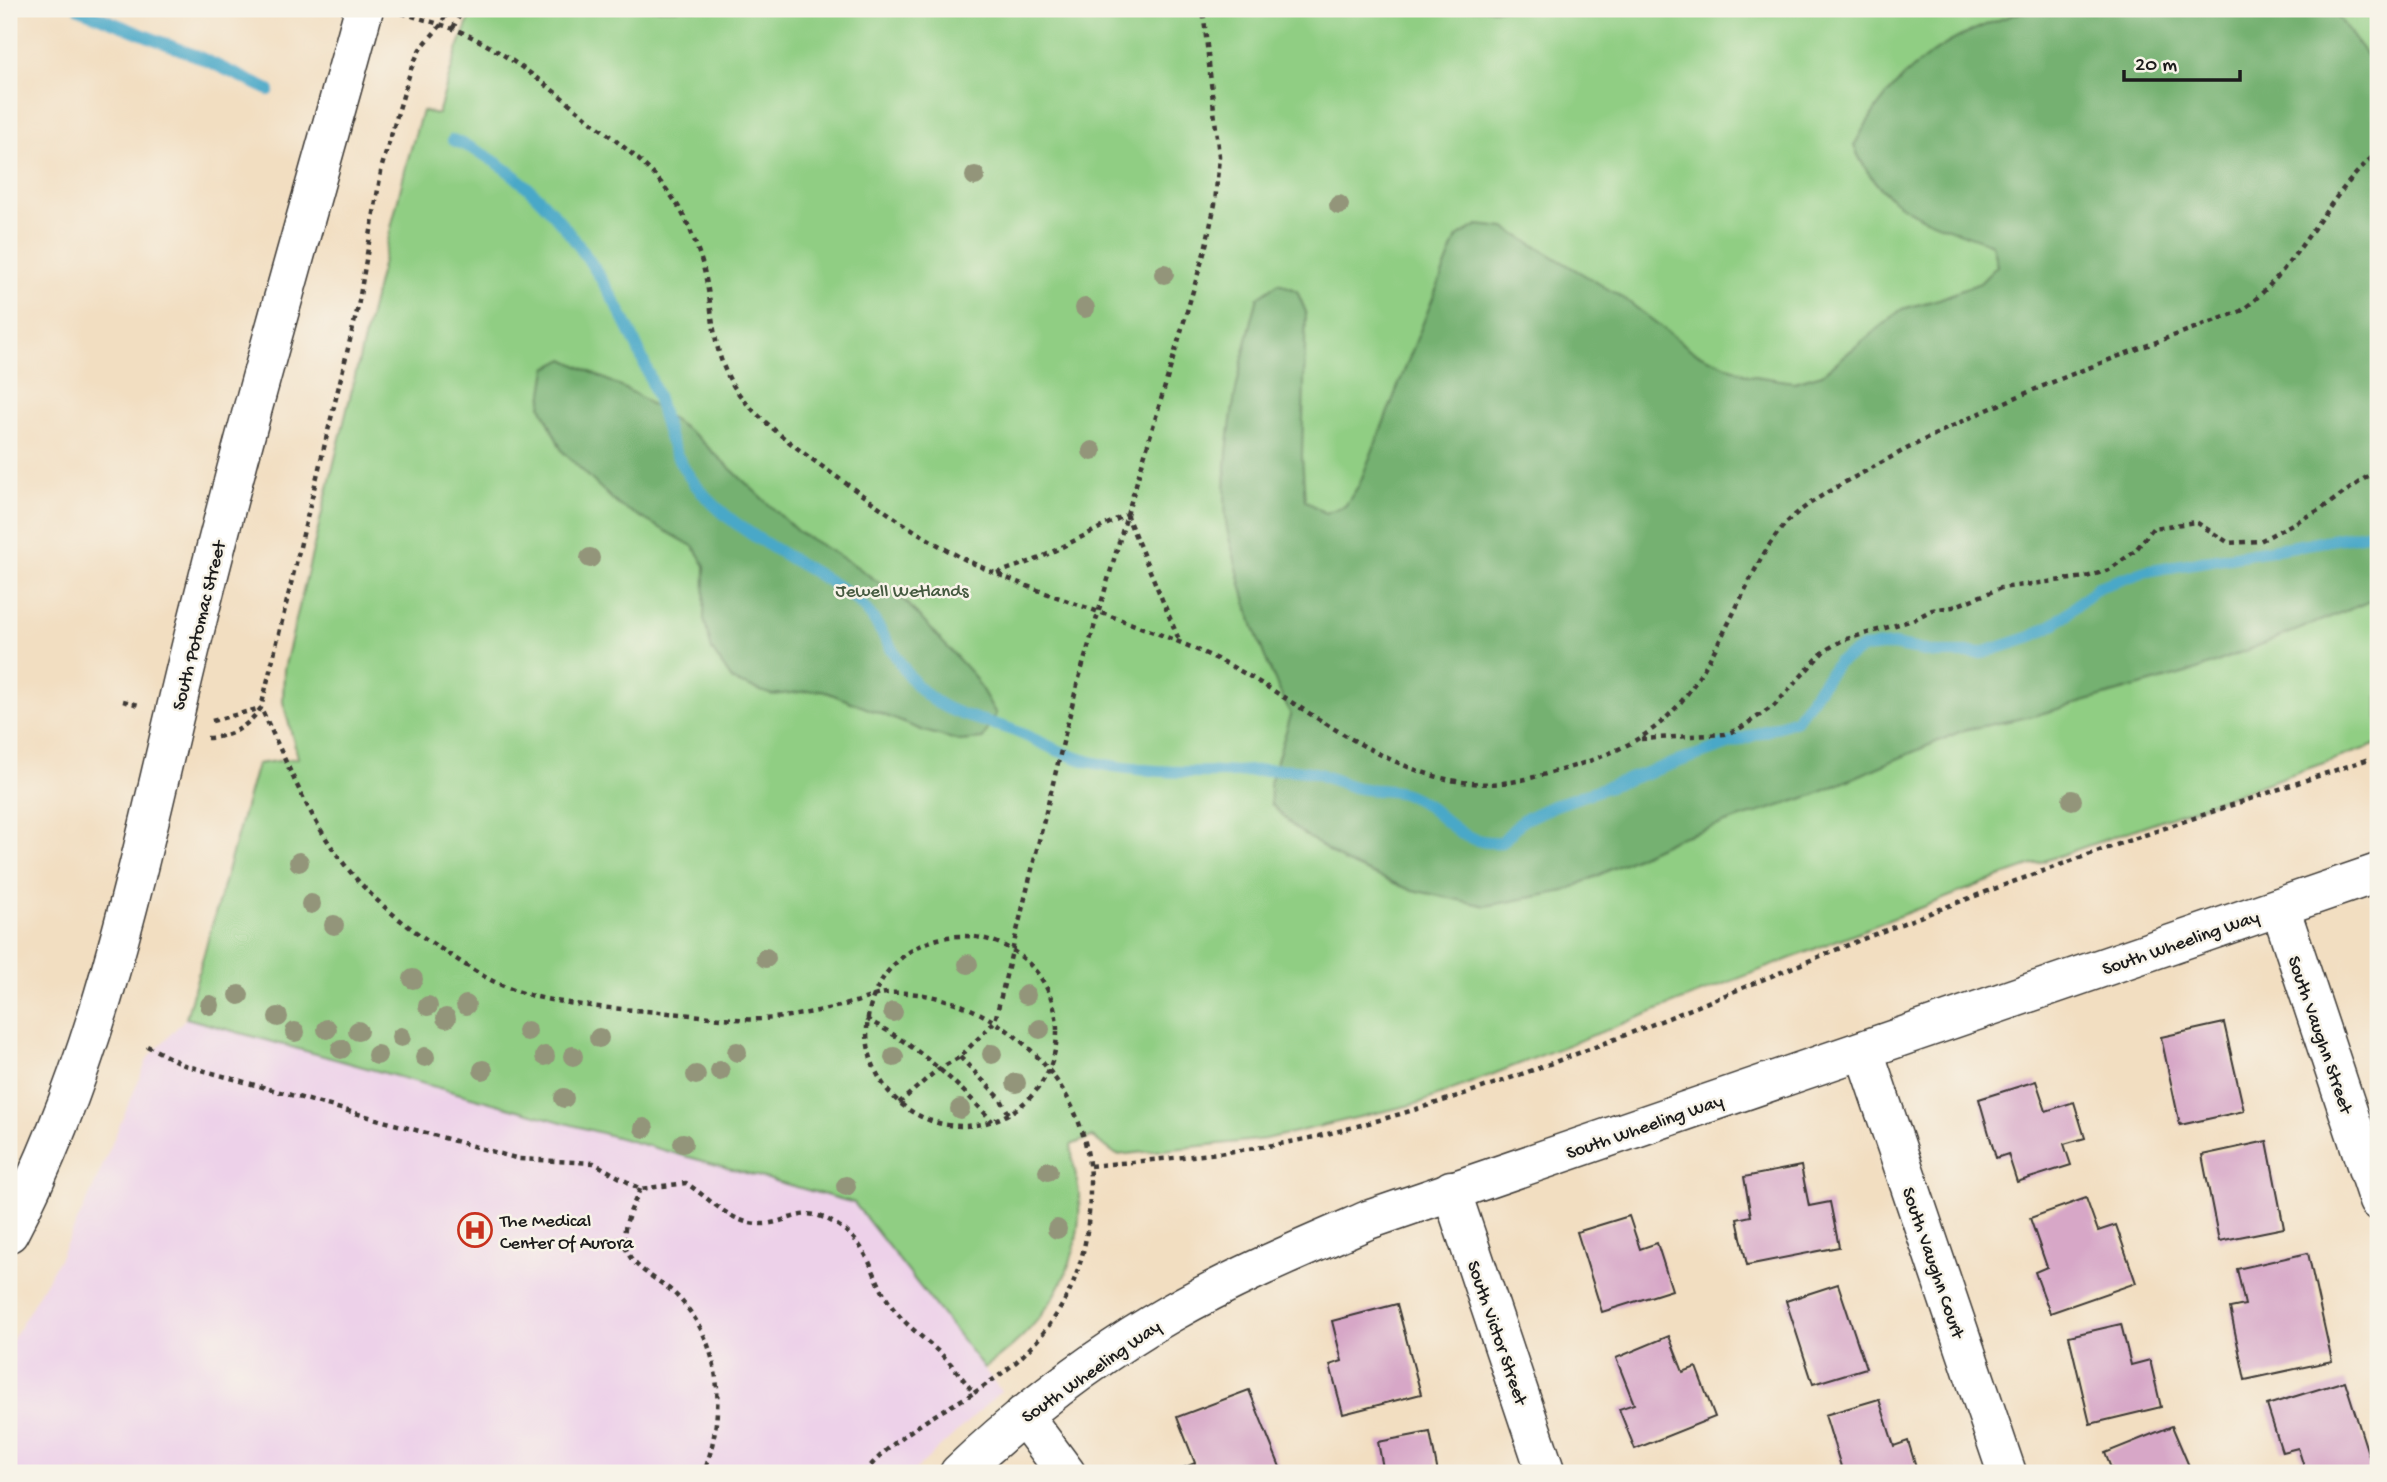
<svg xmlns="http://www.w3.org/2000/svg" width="2387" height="1482" font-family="'Gochi Hand',sans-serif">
	<rect width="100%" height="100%" fill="#f7f3e8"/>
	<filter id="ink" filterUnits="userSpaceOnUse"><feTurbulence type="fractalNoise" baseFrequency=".0143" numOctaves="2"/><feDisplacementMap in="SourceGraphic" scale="14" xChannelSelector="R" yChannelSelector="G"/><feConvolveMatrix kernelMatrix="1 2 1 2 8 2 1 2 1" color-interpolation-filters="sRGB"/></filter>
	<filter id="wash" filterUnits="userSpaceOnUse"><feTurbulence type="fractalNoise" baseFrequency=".00686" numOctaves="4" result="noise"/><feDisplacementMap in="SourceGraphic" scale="28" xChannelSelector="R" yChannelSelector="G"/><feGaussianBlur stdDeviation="1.57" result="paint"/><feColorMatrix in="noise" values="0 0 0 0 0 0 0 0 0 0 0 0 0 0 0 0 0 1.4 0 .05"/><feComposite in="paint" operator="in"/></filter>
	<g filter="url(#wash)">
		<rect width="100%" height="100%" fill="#f2dec1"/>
		<path fill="#edd1e9" d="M 186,1018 L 855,1203 L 1001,1391 L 912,1473 L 9,1473 L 9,1346 L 60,1257 L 91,1193 L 148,1058 Z"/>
		<path fill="#90ce83" stroke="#567550" stroke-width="2" d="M 473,9 L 2378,9 L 2378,744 L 2007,874 L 1419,1103 L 1266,1139 L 1117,1155 L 1092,1137 L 1071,1145 C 1072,1161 1077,1177 1079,1193 C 1084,1268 1044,1327 984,1368 L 854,1203 L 186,1018 L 257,764 L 298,758 L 283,702 L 284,669 L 407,162 L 422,111 L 438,114 L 456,53 Z"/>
		<g fill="#74b171" stroke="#486646" stroke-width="2">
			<path d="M 2033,9 L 2327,9 L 2339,18 L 2378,71 L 2378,598 L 2197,670 L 2033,716 L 1964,730 L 1814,795 L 1675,839 L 1565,891 L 1486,906 L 1408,889 L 1345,862 L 1295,828 L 1271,804 L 1270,783 L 1291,715 C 1264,660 1249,620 1235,560 C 1232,547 1226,532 1226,519 C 1221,445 1239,368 1258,297 L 1279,283 L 1297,291 L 1306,312 L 1302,456 L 1305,500 L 1325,513 L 1345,506 L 1359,485 L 1457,237 L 1478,225 L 1505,228 L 1625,299 L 1694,352 L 1748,375 L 1794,382 L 1822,374 L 1902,309 L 1939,299 L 1980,283 L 1997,266 L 1992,244 C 1931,221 1881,212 1854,146 C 1894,67 1950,32 2033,9 Z"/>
			<path d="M 564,359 L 636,394 L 696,436 L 797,531 L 853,564 L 906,602 L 974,676 L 996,714 L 983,739 L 960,741 L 924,731 L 821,690 L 772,695 L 733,681 L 712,650 L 704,619 L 705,566 L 694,547 L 617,504 L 562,451 L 541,406 L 547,368 Z"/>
		</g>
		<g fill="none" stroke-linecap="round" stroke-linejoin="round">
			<g stroke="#49a8c8" stroke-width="12">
				<path d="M 79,9 L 199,57 L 269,90"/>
				<path d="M 453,140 C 549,176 620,296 654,388 C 665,417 665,436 682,465 C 718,527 791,555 848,593 C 884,619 893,667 927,695 C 951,716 986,720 1015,731 C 1040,741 1064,756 1091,762 C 1135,772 1182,773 1227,772 C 1250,772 1273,768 1296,770 C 1319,771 1333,781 1354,787 C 1371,792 1392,788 1408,795 C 1445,810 1455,846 1502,842 L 1523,820 L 1553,806 L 1796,720 L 1837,663 L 1863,648 L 1893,645 L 1936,653 L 1982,653 L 2031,637 L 2057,622 L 2098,587 L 2146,571 L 2378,532"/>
			</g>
		</g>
		<g id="blocks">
			<g fill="#d7a7c7">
				<path d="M 2224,1023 L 2244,1111 L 2180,1125 L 2161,1037 Z"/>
				<path d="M 2036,1081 L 2046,1111 L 2074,1102 L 2085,1138 L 2064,1144 L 2071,1165 L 2017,1182 L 2008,1154 L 1996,1158 L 1979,1099 Z"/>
				<path d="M 2267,1141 L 2284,1228 L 2219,1241 L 2202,1155 Z"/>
				<path d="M 1801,1166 L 1809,1206 L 1830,1202 L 1839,1247 L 1747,1265 L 1737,1219 L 1751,1216 L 1744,1177 Z"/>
				<path d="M 2086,1198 L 2098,1231 L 2116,1225 L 2136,1283 L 2050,1313 L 2035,1272 L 2047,1267 L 2030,1218 Z"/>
				<path d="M 1629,1216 L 1640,1249 L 1657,1243 L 1672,1290 L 1602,1312 L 1577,1232 Z"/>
				<path d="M 2308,1253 L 2332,1361 L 2245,1380 L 2230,1308 L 2245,1305 L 2237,1269 Z"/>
				<path d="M 1838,1284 L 1866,1368 L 1813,1384 L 1786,1301 Z"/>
				<path d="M 1397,1304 L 1421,1394 L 1343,1414 L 1330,1365 L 1342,1361 L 1332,1321 Z"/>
				<path d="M 2121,1324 L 2131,1365 L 2150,1360 L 2161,1407 L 2090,1424 L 2069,1336 Z"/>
				<path d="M 1669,1336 L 1683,1372 L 1696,1367 L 1715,1417 L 1635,1449 L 1619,1409 L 1634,1404 L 1616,1358 Z"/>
				<path d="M 2345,1381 L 2373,1469 L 2360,1473 L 2306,1473 L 2298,1448 L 2282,1452 L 2267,1405 Z"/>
				<path d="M 1249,1390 L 1282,1472 L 1185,1473 L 1183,1468 L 1195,1463 L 1177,1417 Z"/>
				<path d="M 1879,1399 L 1894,1446 L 1908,1441 L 1918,1473 L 1843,1473 L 1825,1415 Z"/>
				<path d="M 2172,1426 L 2192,1473 L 2113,1473 L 2105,1453 Z"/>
				<path d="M 1430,1432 L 1438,1473 L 1384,1473 L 1378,1442 Z"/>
			</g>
		</g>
	</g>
	<g filter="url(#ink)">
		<use href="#blocks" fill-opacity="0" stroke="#3c3935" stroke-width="2"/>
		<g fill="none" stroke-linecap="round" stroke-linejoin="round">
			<g stroke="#3c3935" stroke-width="41">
				<g id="street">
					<path d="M 2280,907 L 2378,1201"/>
					<path d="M 1864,1051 L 2007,1473"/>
					<path d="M 1451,1190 L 1546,1473"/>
					<path d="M 1023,1415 L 1066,1473"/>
				</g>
			</g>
			<g stroke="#3c3935" stroke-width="41">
				<g id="secondary">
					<path d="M 9,1233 C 109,1043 145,828 197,622 C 248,416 308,213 364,9"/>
					<path d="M 959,1473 C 1023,1412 1094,1357 1171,1313 C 1234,1277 1301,1249 1368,1220 L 2378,873"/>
				</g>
			</g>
			<g stroke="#3c3935" stroke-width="4.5" stroke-dasharray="5 5" stroke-linecap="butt">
				<path d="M 402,13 C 424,20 447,25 468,35 C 513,57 553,90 592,122 C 619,143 649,165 669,193 C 684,212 692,233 700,256 C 718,312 705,360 750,407 C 780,438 816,462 851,487 C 897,520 937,548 990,571 C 1069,605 1153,626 1229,665 C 1319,712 1419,806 1526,779 C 1576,767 1637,750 1673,711 C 1701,681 1721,638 1739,602 C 1755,571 1769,536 1796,514 C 1823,492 1856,477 1886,460 C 1999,398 2121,355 2241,311 C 2298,269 2324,198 2378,152"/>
				<path d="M 453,28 L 463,9"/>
				<path d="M 1126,514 L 1180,642"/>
				<path d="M 997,573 L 1038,559 L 1125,515"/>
				<path d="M 123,701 L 139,705"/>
				<path d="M 212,721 L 261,708"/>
				<path d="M 207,738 C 233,737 246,727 261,708 L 358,307 L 382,166 L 411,69 L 420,49 L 441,25 L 448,9"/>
				<path d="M 1641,739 L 1725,734 L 1739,729 L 1774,706 L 1824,651 L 1843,640 L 1913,620 L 1932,610 L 1953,607 L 2001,588 L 2086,577 L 2109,570 L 2135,551 L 2153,528 L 2196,522 L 2229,543 L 2260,541 L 2321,509 L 2378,469"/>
				<circle cx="962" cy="1031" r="95"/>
				<path d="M 866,1019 C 914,1043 957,1082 992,1121"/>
				<path d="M 147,1046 L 184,1065 L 519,1159 L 594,1163 L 640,1189 L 686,1183 C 708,1197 731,1224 760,1224 C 782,1225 800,1208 822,1217 C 875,1240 867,1276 896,1312 C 910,1329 928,1341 943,1356 C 955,1367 964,1381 974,1393 C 988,1383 1004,1373 1017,1361 C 1071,1311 1091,1255 1090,1182 C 1090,1079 990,987 887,993 C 876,994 866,999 855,1002 C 826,1010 792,1017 763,1019 C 732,1021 700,1015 669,1013 C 618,1008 560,1007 511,989 C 486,980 463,963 441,949 C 332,879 313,819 261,708"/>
				<path d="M 960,1057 L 1000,1098 L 1009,1114"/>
				<path d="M 899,1103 L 937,1070 L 960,1057 L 995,1021 L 1077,685 L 1205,250 L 1215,204 L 1219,156 L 1203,9"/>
				<path d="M 1090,1166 C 1170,1158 1249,1153 1327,1134 C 1511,1088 1683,1011 1858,941 C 2029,873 2204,814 2378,756"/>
				<path d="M 640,1189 C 633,1207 618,1231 627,1251 C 635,1270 660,1280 674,1293 C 724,1342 726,1411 704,1473"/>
				<path d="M 864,1473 C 895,1437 932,1416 974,1393"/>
			</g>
			<use href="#street" stroke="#fff" stroke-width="38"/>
			<use href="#secondary" stroke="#fff" stroke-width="38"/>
		</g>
		<g fill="#93957a">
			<circle cx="975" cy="176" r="10"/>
			<circle cx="1339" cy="205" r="10"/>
			<circle cx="1164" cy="274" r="10"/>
			<circle cx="1085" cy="308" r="10"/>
			<circle cx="1092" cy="451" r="10"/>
			<circle cx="590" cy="558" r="10"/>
			<circle cx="2072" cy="800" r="10"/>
			<circle cx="299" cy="862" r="10"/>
			<circle cx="311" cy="904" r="10"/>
			<circle cx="334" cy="925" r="10"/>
			<circle cx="766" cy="958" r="10"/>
			<circle cx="968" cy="964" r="10"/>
			<circle cx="413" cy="979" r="10"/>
			<circle cx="239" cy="995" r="10"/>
			<circle cx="1026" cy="995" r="10"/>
			<circle cx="210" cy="1005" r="10"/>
			<circle cx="466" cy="1005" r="10"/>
			<circle cx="428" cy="1006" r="10"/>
			<circle cx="893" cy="1012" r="10"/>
			<circle cx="278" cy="1017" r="10"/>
			<circle cx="446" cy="1018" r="10"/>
			<circle cx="327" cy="1029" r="10"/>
			<circle cx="1040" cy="1029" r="10"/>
			<circle cx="358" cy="1031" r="10"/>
			<circle cx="527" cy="1031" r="10"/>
			<circle cx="295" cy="1032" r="10"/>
			<circle cx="401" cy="1037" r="10"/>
			<circle cx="599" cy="1038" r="10"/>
			<circle cx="341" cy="1049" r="10"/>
			<circle cx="737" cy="1052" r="10"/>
			<circle cx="992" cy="1054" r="10"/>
			<circle cx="377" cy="1055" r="10"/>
			<circle cx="545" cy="1056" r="10"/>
			<circle cx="573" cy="1056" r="10"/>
			<circle cx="425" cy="1057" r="10"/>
			<circle cx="894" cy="1057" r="10"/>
			<circle cx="483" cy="1070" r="10"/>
			<circle cx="720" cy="1071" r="10"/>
			<circle cx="696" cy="1075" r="10"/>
			<circle cx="1016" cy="1083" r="10"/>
			<circle cx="564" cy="1098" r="10"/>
			<circle cx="960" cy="1109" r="10"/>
			<circle cx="644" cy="1128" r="10"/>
			<circle cx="683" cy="1143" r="10"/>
			<circle cx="1048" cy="1171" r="10"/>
			<circle cx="846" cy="1186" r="10"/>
			<circle cx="1057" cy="1229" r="10"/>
		</g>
	</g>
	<defs>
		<g id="hospital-ring" transform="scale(1.75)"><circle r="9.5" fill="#f7f3e8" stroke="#c8321e" stroke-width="1.5"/><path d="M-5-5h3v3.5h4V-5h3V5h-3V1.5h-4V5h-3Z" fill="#c8321e"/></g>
	</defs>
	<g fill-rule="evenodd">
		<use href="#hospital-ring" x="475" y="1230"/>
	</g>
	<g text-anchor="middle" stroke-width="5" stroke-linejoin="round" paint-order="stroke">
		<g font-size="19" fill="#455a40" stroke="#f7f3e8">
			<text x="902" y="596">Jewell Wetlands</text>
		</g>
		<g font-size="19" fill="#1c1c1c" stroke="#f7f3e8">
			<text transform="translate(197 625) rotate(-76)" y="7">South Potomac Street</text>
			<text transform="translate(2180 941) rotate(-19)" y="7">South Wheeling Way</text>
			<text transform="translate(2322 1034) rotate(71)" y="7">South Vaughn Street</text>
			<text transform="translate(1644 1125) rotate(-19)" y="7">South Wheeling Way</text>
			<text transform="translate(1935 1262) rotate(71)" y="7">South Vaughn Court</text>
			<text transform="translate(1499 1332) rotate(71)" y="7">South Victor Street</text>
			<text transform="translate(1090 1370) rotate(-35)" y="7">South Wheeling Way</text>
		</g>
		<g font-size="19" fill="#1c1c1c" stroke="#f7f3e8" text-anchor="start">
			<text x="500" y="1226">The Medical<tspan x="500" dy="22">Center Of Aurora</tspan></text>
		</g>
	</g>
	<rect width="2387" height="1482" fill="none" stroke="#f7f3e8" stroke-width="35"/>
	<path d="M2124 70v10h116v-10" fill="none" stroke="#1c1c1c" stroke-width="3.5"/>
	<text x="2135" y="70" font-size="21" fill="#1c1c1c" stroke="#f7f3e8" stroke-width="5" paint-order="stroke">20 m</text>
</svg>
